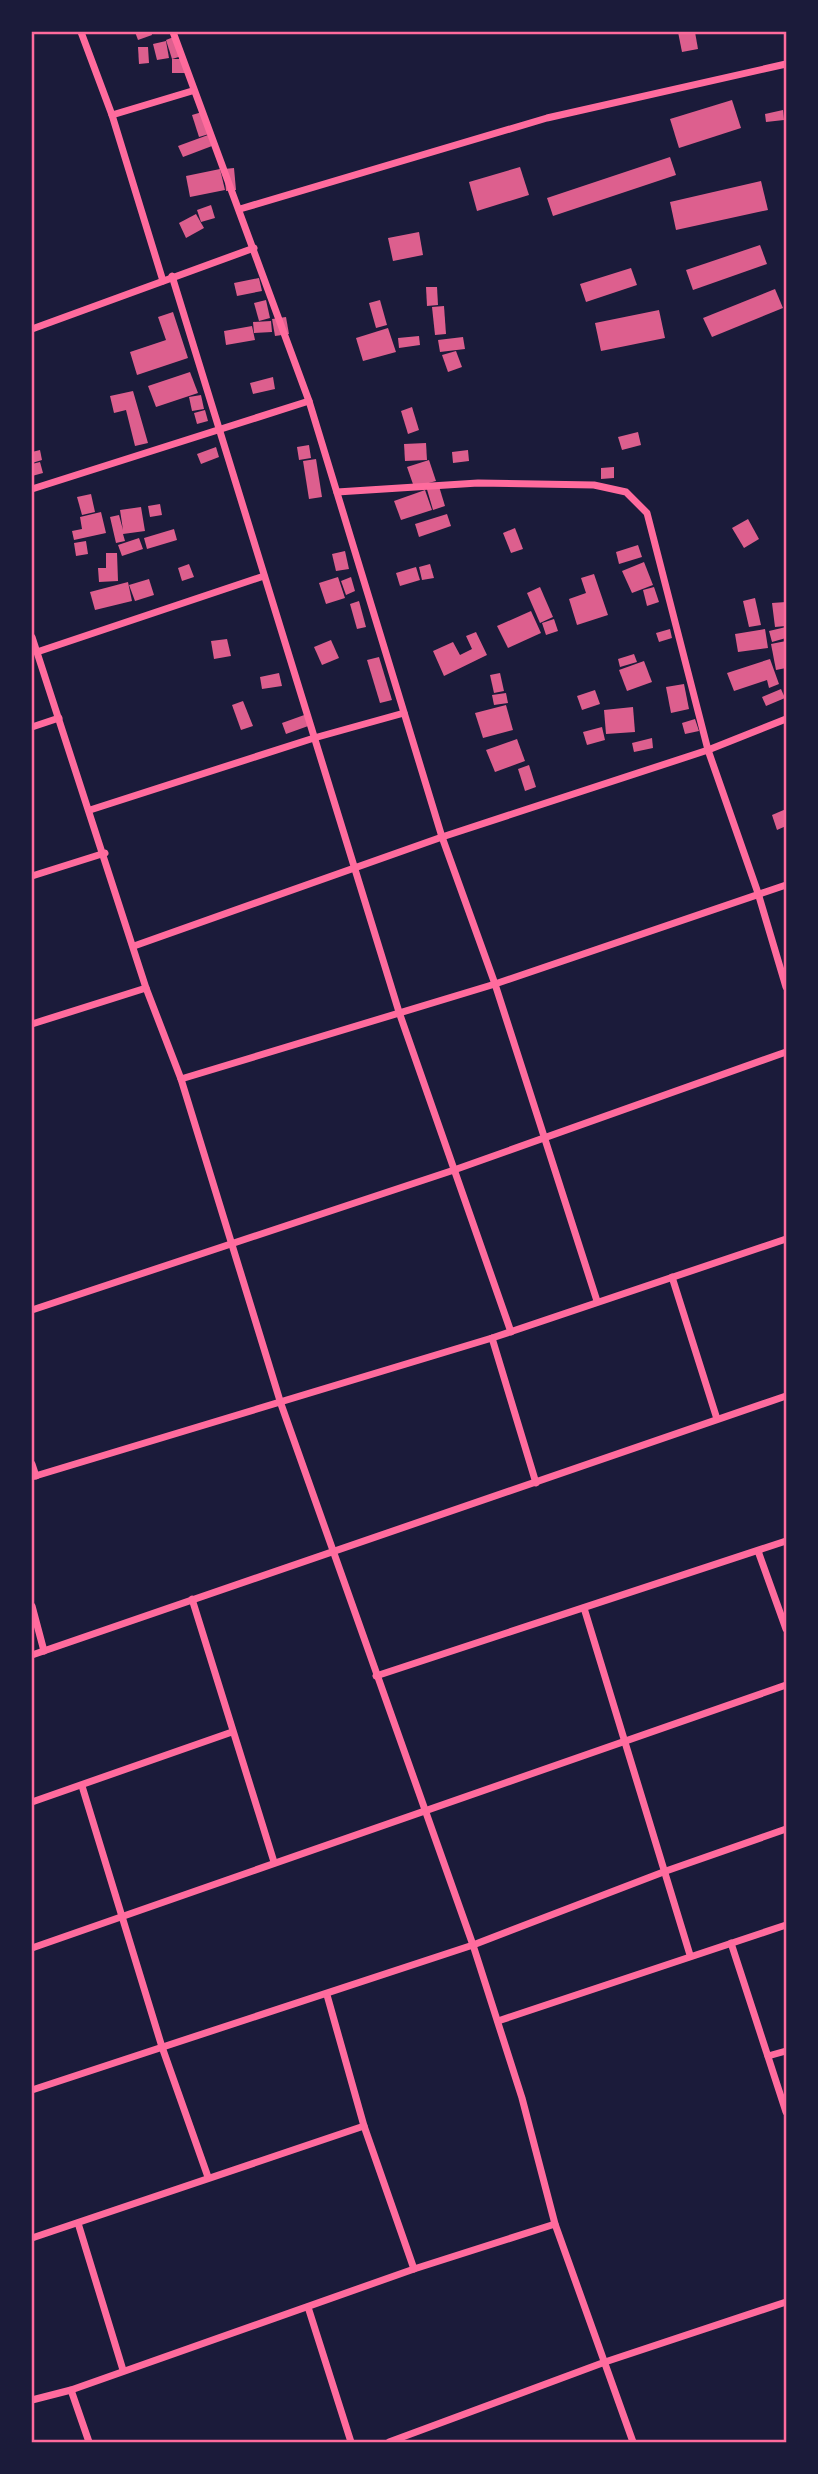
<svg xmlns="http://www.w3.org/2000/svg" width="818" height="2474" font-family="Lora,serif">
	<rect width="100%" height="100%" fill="#1b1b3a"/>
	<g fill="#dd5f8e">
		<path d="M 135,32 L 151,32 L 152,35 L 138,40 Z"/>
		<path d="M 678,32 L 695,32 L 698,49 L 682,52 Z"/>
		<path d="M 176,36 L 182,56 L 172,59 L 166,40 Z"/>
		<path d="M 166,41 L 169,58 L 157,60 L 153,44 Z"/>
		<path d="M 138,47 L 148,47 L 149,63 L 139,64 Z"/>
		<rect x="172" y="59" width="14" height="14"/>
		<path d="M 732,100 L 741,128 L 679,148 L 670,119 Z"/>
		<path d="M 783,110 L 784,120 L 766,122 L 765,114 Z"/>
		<path d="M 202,112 L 209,134 L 199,137 L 192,115 Z"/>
		<path d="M 208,135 L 212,146 L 183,157 L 178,146 Z"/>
		<path d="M 670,157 L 676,175 L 553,216 L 547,198 Z"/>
		<path d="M 520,167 L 529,195 L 477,211 L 469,182 Z"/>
		<path d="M 234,168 L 236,190 L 226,191 L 224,169 Z"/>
		<path d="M 220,169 L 225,190 L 190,197 L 186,176 Z"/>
		<path d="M 761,181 L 768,210 L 676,230 L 670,202 Z"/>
		<path d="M 211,205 L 215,218 L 201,222 L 197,210 Z"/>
		<path d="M 196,214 L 204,228 L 186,238 L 179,223 Z"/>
		<path d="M 419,232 L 423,255 L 393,261 L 388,238 Z"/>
		<path d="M 760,245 L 767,264 L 693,290 L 686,270 Z"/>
		<path d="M 631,268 L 637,285 L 586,302 L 580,284 Z"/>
		<path d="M 259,278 L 262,291 L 237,296 L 234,283 Z"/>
		<path d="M 426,287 L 437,287 L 438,305 L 427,306 Z"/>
		<path d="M 775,289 L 783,308 L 712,337 L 703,318 Z"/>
		<path d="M 266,300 L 270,318 L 259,321 L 254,303 Z"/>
		<path d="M 380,300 L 387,325 L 376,328 L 369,303 Z"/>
		<path d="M 444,306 L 446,334 L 435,335 L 432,307 Z"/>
		<path d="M 659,310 L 665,338 L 601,351 L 595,323 Z"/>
		<path d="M 173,312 L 188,358 L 137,375 L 130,352 L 166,340 L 158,317 Z"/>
		<path d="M 286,317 L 289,334 L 275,336 L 272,319 Z"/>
		<path d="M 271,321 L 272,332 L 254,333 L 253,322 Z"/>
		<path d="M 252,326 L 255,340 L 226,345 L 224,331 Z"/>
		<path d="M 388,328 L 396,352 L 363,361 L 356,338 Z"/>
		<path d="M 419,336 L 420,345 L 399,348 L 398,338 Z"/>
		<path d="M 463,337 L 465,349 L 440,352 L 438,340 Z"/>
		<path d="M 456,351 L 462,367 L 448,372 L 442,355 Z"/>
		<path d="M 190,372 L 198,393 L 156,407 L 148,386 Z"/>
		<path d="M 273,377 L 275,389 L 253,394 L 250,383 Z"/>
		<path d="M 133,391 L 148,443 L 135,446 L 126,410 L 114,413 L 110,396 Z"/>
		<path d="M 201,395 L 204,409 L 192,411 L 189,397 Z"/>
		<path d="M 412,407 L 419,430 L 408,434 L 401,411 Z"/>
		<path d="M 205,410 L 208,421 L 197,424 L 194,413 Z"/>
		<path d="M 638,432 L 641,445 L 622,450 L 618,437 Z"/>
		<path d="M 426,443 L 427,460 L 405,461 L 404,444 Z"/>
		<path d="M 309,445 L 311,458 L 299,460 L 297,447 Z"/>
		<path d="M 216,447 L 219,457 L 201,464 L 197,454 Z"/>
		<path d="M 40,450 L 42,460 L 32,463 L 32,452 Z"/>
		<path d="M 468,450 L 469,461 L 453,463 L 452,452 Z"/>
		<path d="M 316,459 L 322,497 L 309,499 L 303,461 Z"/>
		<path d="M 429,460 L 436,481 L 414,487 L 407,467 Z"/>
		<path d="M 40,462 L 43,473 L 32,476 L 32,464 Z"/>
		<path d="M 614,467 L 614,478 L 601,479 L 601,468 Z"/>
		<path d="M 438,483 L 445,506 L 433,510 L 426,486 Z"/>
		<path d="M 425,490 L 432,510 L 401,520 L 394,501 Z"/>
		<path d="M 91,494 L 95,512 L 82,515 L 77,497 Z"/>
		<path d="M 160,504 L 162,515 L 150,517 L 148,506 Z"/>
		<path d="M 141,507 L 145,531 L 123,534 L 125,541 L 116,543 L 110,517 L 119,515 L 123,530 L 120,510 Z"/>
		<path d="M 101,512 L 106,533 L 74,540 L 72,531 L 82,529 L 80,517 Z"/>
		<path d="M 447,514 L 451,526 L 419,537 L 415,524 Z"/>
		<path d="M 748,519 L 759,539 L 744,548 L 732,528 Z"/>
		<path d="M 515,528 L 523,549 L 511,553 L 503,533 Z"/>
		<path d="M 174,529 L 177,540 L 147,549 L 144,538 Z"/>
		<path d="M 139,538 L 143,549 L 122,556 L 118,545 Z"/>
		<path d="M 86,541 L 88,554 L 76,556 L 74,543 Z"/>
		<path d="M 638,545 L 642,557 L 619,564 L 616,552 Z"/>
		<path d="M 345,551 L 349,569 L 336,571 L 332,554 Z"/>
		<path d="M 106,553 L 117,553 L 118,581 L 99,582 L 98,568 L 106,568 Z"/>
		<path d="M 644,562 L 653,585 L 632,593 L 622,571 Z"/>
		<path d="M 189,564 L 194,577 L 182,581 L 178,568 Z"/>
		<path d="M 430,564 L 434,578 L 422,580 L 419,567 Z"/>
		<path d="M 416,567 L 420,580 L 400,586 L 396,573 Z"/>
		<path d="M 594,574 L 608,615 L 577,625 L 569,599 L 586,593 L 581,578 Z"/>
		<path d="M 338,577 L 345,598 L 326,604 L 319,583 Z"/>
		<path d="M 351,577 L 355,591 L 346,595 L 341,581 Z"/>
		<path d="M 149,579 L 154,595 L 135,601 L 129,585 Z"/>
		<path d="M 128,582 L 132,601 L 95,610 L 90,592 Z"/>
		<path d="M 540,587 L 553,617 L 540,623 L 527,593 Z"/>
		<path d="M 654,587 L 659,602 L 647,606 L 643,590 Z"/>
		<path d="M 755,598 L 761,625 L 749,627 L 743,601 Z"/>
		<path d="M 359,601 L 366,627 L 357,629 L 350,604 Z"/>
		<path d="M 786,602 L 786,626 L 775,627 L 772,603 Z"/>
		<path d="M 531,611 L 541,633 L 508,648 L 497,626 Z"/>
		<path d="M 554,619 L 558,631 L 546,635 L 542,623 Z"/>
		<path d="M 786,627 L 786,638 L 772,642 L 769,631 Z"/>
		<path d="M 670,629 L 672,638 L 659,642 L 656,633 Z"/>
		<path d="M 765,629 L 768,648 L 738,652 L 735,634 Z"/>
		<path d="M 476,632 L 487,655 L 444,676 L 433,651 L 453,642 L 460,655 L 472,649 L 466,636 Z"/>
		<path d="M 227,639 L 231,656 L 214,659 L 211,641 Z"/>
		<path d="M 331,640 L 339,658 L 322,665 L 314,647 Z"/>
		<path d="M 786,641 L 786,668 L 776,670 L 771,644 Z"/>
		<path d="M 634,654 L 637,662 L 620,667 L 618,659 Z"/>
		<path d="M 379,657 L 392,700 L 380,703 L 367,660 Z"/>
		<path d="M 770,659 L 779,684 L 769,688 L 767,680 L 734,691 L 727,673 Z"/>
		<path d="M 644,661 L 652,682 L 627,691 L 619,670 Z"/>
		<path d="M 279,673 L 282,686 L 262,689 L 260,677 Z"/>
		<path d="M 500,673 L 504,691 L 494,693 L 490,675 Z"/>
		<path d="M 684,684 L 689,709 L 671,713 L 666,687 Z"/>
		<path d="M 781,689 L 785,698 L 766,706 L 762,697 Z"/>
		<path d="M 595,690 L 600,704 L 582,710 L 577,696 Z"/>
		<path d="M 506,693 L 508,703 L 494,705 L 492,695 Z"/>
		<path d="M 243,701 L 253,726 L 241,730 L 232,705 Z"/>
		<path d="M 506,705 L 513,730 L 483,738 L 475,713 Z"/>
		<path d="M 633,707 L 635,732 L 606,734 L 604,710 Z"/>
		<path d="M 307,714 L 311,725 L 286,734 L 282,723 Z"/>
		<path d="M 695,719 L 699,731 L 685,734 L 682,723 Z"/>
		<path d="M 602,727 L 605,740 L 587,745 L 583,732 Z"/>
		<path d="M 652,738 L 653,748 L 634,752 L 632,743 Z"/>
		<path d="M 517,739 L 525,761 L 495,772 L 486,750 Z"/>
		<path d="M 529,765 L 536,787 L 525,791 L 518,769 Z"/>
		<path d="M 786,809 L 786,826 L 777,830 L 772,815 Z"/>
	</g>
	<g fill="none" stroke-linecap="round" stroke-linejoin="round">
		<g stroke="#ff6b9d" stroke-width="7">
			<path d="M 81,32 L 112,115 L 163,281"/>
			<path d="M 173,32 L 309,401 L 442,837 L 495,984 L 597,1301"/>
			<path d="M 112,115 L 192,91"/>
			<path d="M 240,209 L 547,118 L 786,64"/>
			<path d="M 172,276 L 399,1012 L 511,1332"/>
			<path d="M 32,329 L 254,248"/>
			<path d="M 32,489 L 309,401"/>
			<path d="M 337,492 L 478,483 L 594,485 L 626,492 L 647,513 L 708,750 L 758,893 L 786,987"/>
			<path d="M 32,637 L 146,988 L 181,1079 L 281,1404 L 473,1945 L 522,2098 L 555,2224 L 633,2442"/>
			<path d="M 37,652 L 264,576"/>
			<path d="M 32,727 L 59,718"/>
			<path d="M 90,810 L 314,738 L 404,713"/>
			<path d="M 32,876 L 105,853"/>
			<path d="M 134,946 L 442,837 L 708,750 L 786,719"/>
			<path d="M 32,1024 L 146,988"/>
			<path d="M 181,1079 L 495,984 L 786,885"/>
			<path d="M 672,1277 L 717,1419"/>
			<path d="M 32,1310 L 454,1170 L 786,1052"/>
			<path d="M 492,1338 L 536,1483"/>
			<path d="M 32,1464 L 36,1476"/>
			<path d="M 32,1477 L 492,1338 L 786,1239"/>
			<path d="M 758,1551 L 786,1629"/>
			<path d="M 192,1599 L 274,1862"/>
			<path d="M 32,1606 L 44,1651"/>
			<path d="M 584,1608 L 690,1955"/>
			<path d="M 32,1655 L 786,1396"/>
			<path d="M 376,1676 L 786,1541"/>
			<path d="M 82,1786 L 162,2047 L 208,2177"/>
			<path d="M 32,1802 L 232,1732"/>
			<path d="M 731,1943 L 786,2112"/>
			<path d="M 32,1948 L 786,1685"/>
			<path d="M 327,1995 L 364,2126 L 414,2269"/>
			<path d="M 498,2021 L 786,1925"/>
			<path d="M 768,2056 L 786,2051"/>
			<path d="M 32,2090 L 473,1945 L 666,1871 L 786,1829"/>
			<path d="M 78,2223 L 123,2370"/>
			<path d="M 32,2238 L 364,2126"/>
			<path d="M 308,2307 L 351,2442"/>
			<path d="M 71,2390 L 89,2442"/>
			<path d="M 32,2400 L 71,2390 L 414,2269 L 555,2224"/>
			<path d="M 389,2442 L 605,2362 L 786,2302"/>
		</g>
	</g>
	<rect width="818" height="2474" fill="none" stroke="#1b1b3a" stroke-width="66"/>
	<rect x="33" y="33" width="752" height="2408" fill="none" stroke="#ff6b9d" stroke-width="2.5"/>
</svg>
